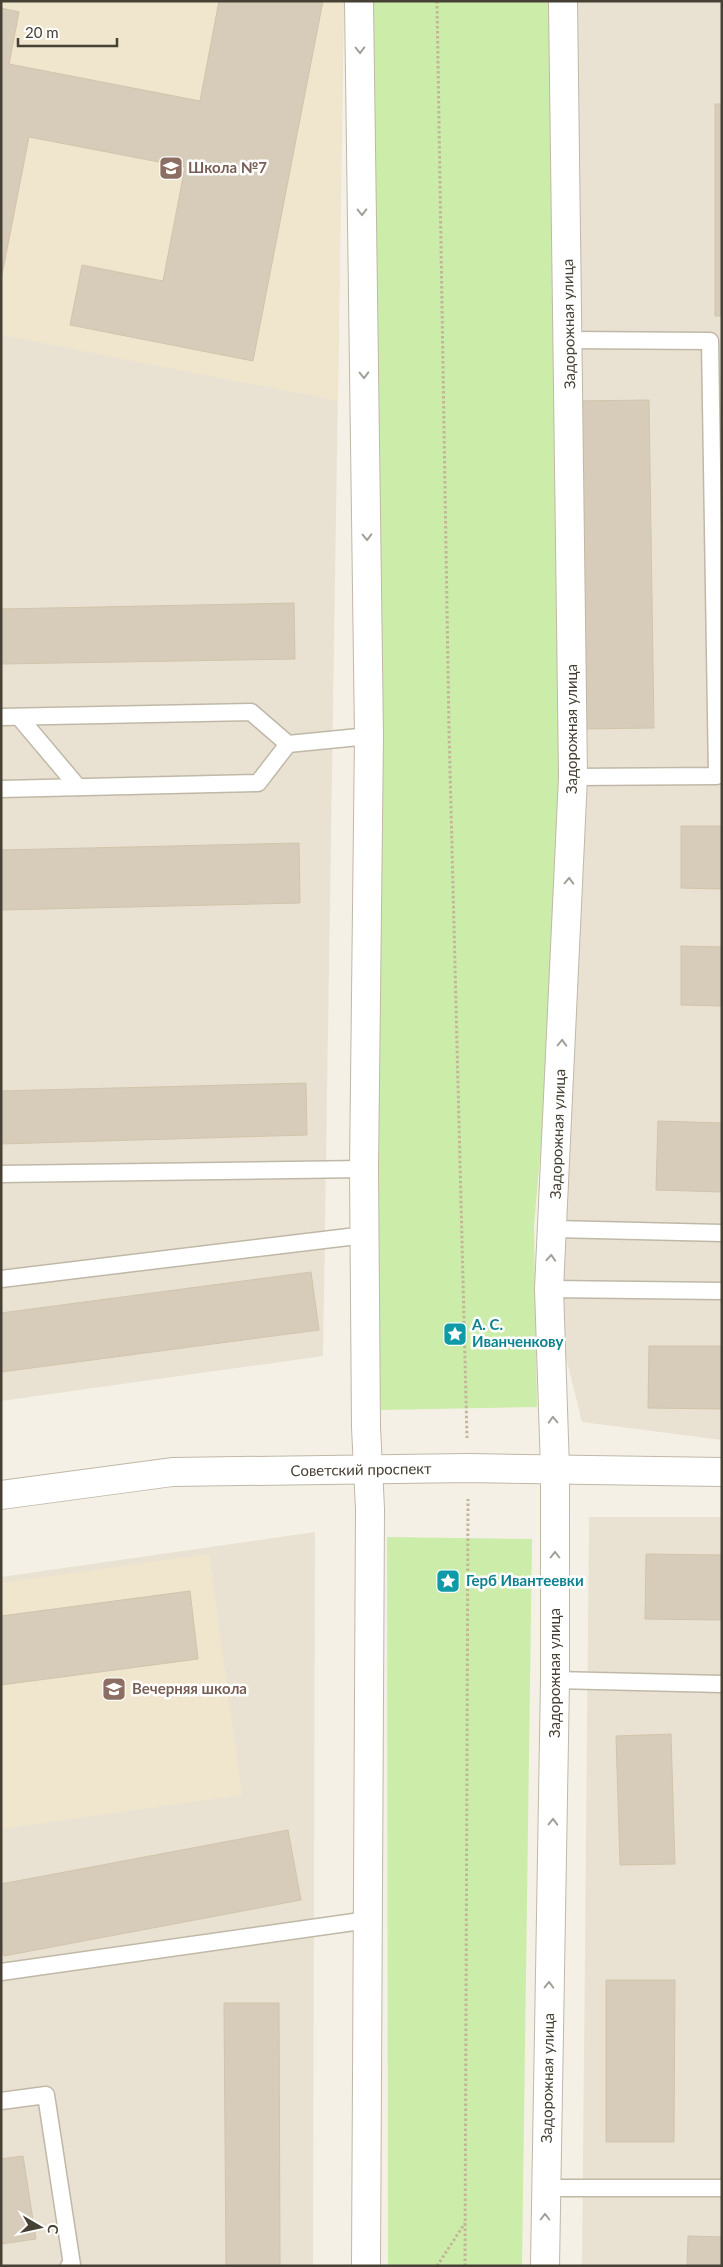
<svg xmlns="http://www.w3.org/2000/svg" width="723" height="2267" font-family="Lato,sans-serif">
	<rect width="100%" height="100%" fill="#f4f0e5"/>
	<g fill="#e9e2d2">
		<path d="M 1,1 L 344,1 L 323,1356 L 1,1401 Z"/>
		<path d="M 563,1 L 722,1 L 722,1440 L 582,1422 L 549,1289 Z"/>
		<path d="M 589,1517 L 722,1517 L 722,2266 L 582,2266 Z"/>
		<path d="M 315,1532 L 313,2266 L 1,2266 L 1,1577 Z"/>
	</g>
	<g fill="#efe6cd">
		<path d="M 1,1 L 343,1 L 338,401 L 1,335 Z"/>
		<path d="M 209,1554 L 242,1795 L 1,1829 L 1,1583 Z"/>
	</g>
	<g fill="#ccecaa">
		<path d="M 357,1 L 563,1 L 573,777 L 534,1226 L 537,1407 L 381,1410 L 364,1169 Z"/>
		<path d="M 387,1537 L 532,1539 L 522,2266 L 388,2266 Z"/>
	</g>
	<g fill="#d7ccb9" stroke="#d2c4ac">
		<path d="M 219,1 L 323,1 L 253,361 L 70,325 L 82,265 L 163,281 L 185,167 L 29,137 L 1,280 L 1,8 L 19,12 L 9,64 L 200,101 Z"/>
		<rect x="715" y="104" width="7" height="212"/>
		<path d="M 649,400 L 654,728 L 581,729 L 576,401 Z"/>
		<path d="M 294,603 L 295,659 L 1,664 L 1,609 Z"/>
		<path d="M 681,826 L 722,826 L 722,889 L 681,888 Z"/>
		<path d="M 299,843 L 300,903 L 1,910 L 1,850 Z"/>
		<path d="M 681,946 L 722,947 L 722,1006 L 681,1005 Z"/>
		<path d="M 306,1083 L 307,1135 L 1,1144 L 1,1091 Z"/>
		<path d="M 658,1121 L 722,1123 L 722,1192 L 656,1190 Z"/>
		<path d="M 311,1272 L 319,1330 L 1,1372 L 1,1313 Z"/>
		<path d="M 649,1346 L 722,1346 L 722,1409 L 648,1408 Z"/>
		<path d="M 646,1554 L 722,1555 L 722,1620 L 645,1619 Z"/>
		<path d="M 190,1591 L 198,1659 L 1,1685 L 1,1616 Z"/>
		<path d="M 671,1734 L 675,1864 L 620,1865 L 616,1736 Z"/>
		<path d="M 288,1830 L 301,1900 L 4,1956 L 1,1943 L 1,1884 Z"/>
		<path d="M 606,1980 L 675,1980 L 674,2142 L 606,2142 Z"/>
		<path d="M 224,2003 L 279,2003 L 280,2266 L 226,2266 Z"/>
		<path d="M 23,2156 L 36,2239 L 1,2244 L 1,2159 Z"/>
		<path d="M 688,2236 L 722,2237 L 722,2266 L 687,2266 Z"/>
	</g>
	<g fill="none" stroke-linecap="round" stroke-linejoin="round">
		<g stroke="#c0b8a7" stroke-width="19">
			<g id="service">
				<path d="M 569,340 L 710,341 L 717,776 L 573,777"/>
				<path d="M 1,717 L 251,712 L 288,744"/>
				<path d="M 19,717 L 78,787"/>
				<path d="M 1,789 L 258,783 L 288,744 L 369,736"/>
				<path d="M 1,1174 L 364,1169"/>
				<path d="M 554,1229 L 722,1233"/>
				<path d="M 1,1279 L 365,1235"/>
				<path d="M 549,1289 L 722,1291"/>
				<path d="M 555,1680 L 722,1684"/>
				<path d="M 1,1972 L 368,1920"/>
				<path d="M 1,2101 L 46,2095 L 72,2265 L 69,2266"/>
				<path d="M 546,2188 L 722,2188"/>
			</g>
		</g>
		<g stroke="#c0b8a7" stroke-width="30">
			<g id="minor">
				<path d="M 359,1 L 369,736 L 364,1169 L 366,1427 L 370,1509 L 366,2266"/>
				<path d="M 545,2266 L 555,1680 L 555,1469 L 549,1289 L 573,777 L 563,1"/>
			</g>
		</g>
		<g stroke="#c0b8a7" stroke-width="30">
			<path id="tertiary" d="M 1,1495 L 172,1472 L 468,1468 L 722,1472"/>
		</g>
		<g stroke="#c3b597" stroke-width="3" stroke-dasharray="2.5 2.5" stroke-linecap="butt">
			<path d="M 437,1 L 449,730 L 467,1438"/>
			<path d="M 437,2266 L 465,2223"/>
			<path d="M 465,2266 L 468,1499"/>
		</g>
		<use href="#service" stroke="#fff" stroke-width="16"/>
		<use href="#minor" stroke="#fff" stroke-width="28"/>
		<use href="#tertiary" stroke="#fff" stroke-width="28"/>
	</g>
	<defs><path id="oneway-chevron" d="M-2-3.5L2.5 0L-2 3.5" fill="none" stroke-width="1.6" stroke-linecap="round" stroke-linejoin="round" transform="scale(1.25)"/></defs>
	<g stroke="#a3a09a">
		<use href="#oneway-chevron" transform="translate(360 50) rotate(89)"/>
		<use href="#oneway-chevron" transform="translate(362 212) rotate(89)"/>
		<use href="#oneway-chevron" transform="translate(364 375) rotate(89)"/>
		<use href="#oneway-chevron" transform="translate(367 537) rotate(89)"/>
		<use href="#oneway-chevron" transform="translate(569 881) rotate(-88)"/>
		<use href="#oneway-chevron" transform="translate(562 1043) rotate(-88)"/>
		<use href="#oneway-chevron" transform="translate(551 1258) rotate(-86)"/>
		<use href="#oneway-chevron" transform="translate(553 1420) rotate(-92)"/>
		<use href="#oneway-chevron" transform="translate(555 1555) rotate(-90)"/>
		<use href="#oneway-chevron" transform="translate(553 1822) rotate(-89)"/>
		<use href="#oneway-chevron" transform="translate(549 1985) rotate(-89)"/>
		<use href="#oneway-chevron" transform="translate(545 2217) rotate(-90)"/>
	</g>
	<defs>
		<g id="school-square" transform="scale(1.25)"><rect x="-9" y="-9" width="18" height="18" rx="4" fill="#8d6e63" stroke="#fff"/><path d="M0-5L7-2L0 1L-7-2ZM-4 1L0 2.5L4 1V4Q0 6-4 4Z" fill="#fff"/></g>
		<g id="sight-square" transform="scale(1.25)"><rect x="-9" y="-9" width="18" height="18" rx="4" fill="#0f9aa8" stroke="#fff"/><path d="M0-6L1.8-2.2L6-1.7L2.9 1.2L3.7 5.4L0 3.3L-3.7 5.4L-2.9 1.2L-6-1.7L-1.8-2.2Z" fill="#fff"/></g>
	</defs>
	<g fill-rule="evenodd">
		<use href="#school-square" x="171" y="168"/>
		<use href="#sight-square" x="455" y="1334"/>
		<use href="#sight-square" x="448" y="1581"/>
		<use href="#school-square" x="114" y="1689"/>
	</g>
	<g text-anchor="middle" stroke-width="5" stroke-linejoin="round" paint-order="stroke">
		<g font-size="15" font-weight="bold" fill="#785e54" stroke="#fff" text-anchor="start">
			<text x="188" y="173">Школа №7</text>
			<text x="132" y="1694">Вечерняя школа</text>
		</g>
		<g font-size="15" fill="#474034" stroke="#fff">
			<text transform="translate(569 324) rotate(-91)" y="5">Задорожная улица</text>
			<text transform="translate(572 729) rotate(-90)" y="5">Задорожная улица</text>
			<text transform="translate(558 1134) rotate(-88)" y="5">Задорожная улица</text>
			<text transform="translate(361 1470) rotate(-1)" y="5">Советский проспект</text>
			<text transform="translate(555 1673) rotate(-90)" y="5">Задорожная улица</text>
			<text transform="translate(548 2078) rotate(-89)" y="5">Задорожная улица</text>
		</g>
		<g font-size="15" font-weight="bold" fill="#0d838f" stroke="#fff" text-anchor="start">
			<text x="472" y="1330">А. С.<tspan x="472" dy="17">Иванченкову</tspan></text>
			<text x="466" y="1586">Герб Ивантеевки</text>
		</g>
	</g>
	<rect width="723" height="2267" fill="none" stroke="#474034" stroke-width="5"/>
	<g transform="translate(40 2227) rotate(99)" stroke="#ffffff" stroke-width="4" paint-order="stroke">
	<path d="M0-4L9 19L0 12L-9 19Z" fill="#474034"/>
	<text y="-8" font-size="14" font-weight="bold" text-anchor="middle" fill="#474034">С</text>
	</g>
	<path d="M18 38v8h99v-8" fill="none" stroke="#474034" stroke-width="2.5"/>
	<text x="25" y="38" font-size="15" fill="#474034" stroke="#ffffff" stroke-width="4" paint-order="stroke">20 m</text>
</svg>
